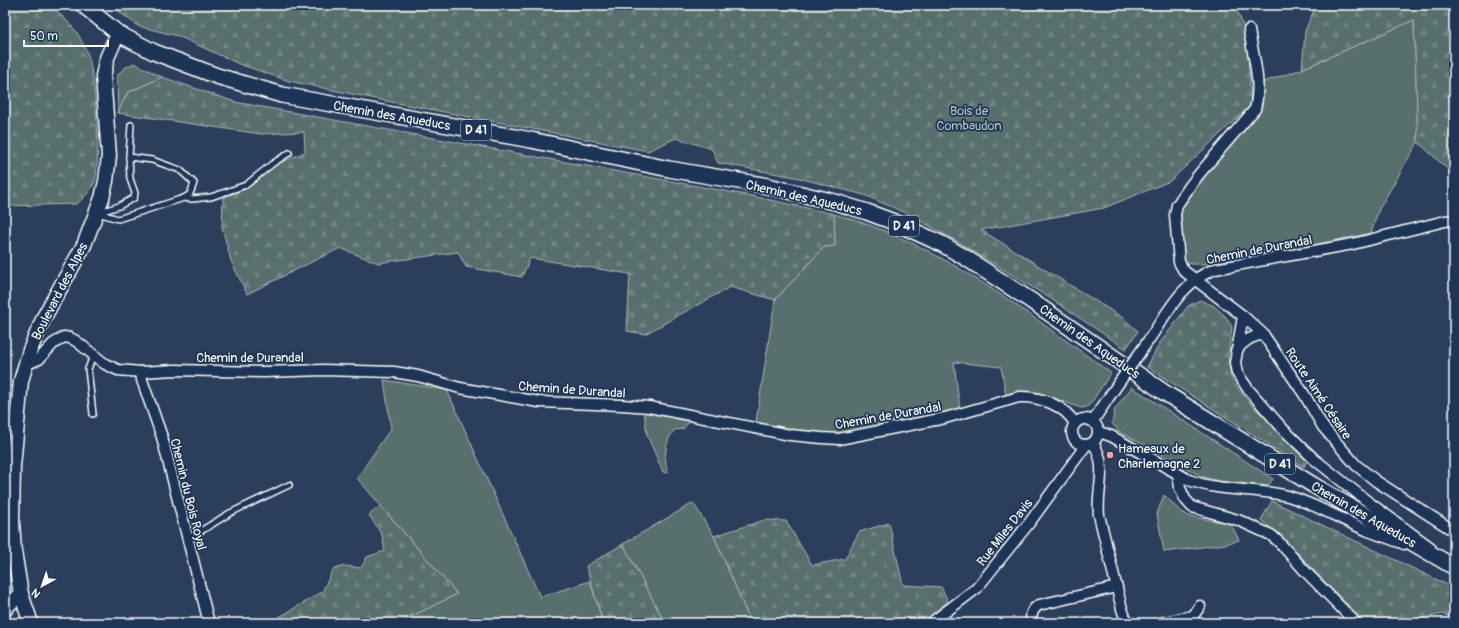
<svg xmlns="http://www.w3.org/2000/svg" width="1459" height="628" font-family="Pangolin,sans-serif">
	<defs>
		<pattern id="forest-firs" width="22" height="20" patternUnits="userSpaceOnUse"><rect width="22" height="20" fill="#58706d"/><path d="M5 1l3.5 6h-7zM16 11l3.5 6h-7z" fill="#718583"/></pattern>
	</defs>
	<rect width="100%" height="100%" fill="#2b3f5c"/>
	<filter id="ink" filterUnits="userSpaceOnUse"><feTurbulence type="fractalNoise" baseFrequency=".025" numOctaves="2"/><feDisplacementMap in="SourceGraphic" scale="8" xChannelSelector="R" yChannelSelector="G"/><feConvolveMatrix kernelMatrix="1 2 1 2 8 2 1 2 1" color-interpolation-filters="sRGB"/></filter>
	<g filter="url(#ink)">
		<g fill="#58706d" stroke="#acb8b6">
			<path d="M 1414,20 L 1418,142 L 1379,209 L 1371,233 L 1274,253 L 1205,264 L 1190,264 L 1185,261 L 1182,257 L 1179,217 L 1182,200 L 1260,108 L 1263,97 L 1263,82 L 1302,69 Z"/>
			<path d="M 134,63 L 162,77 L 127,93 L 118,113 L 117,76 L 123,69 Z"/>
			<path d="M 834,214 C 938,241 1025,312 1111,373 L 1091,403 L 1087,407 L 1081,408 L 1036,392 L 1028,391 L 1006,395 L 1001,367 L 954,362 L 960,410 L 845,433 L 823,434 L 807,432 L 756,422 L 775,300 L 824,247 L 835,245 Z"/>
			<path d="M 384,380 L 447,390 L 540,597 L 590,581 L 603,623 L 398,623 L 457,594 L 357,478 L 391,428 Z"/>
			<path d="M 1132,387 L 1273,479 L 1268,486 L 1218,481 L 1201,476 L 1118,431 L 1112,423 L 1115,409 Z"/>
			<path d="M 644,412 L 691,419 L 683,429 L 674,430 C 664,444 664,458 668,473 L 663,472 L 647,435 Z"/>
			<path d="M 1164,495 L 1179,510 L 1189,516 L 1231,524 L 1239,540 L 1225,544 L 1164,552 L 1157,514 Z"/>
			<path d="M 693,503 L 714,536 L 751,623 L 665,623 L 623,544 Z"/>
		</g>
		<g fill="url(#forest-firs)" stroke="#acb8b6">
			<path d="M 5,5 L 49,5 C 60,14 72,24 79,36 C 82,42 86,49 88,55 C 95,75 103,169 93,186 C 89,193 82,199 77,204 L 7,206 L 5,209 Z"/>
			<path d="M 110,5 L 1235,5 L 1247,36 L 1251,105 L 1170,181 L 1104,208 L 981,230 L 1123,318 L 1138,331 L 1126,349 L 1048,297 L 960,243 L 906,213 L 864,195 L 795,177 L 718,163 L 712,149 L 676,138 L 648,151 L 376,99 L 289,81 L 239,64 L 178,36 L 138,26 Z"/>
			<path d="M 1316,5 L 1454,5 L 1454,175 L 1418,142 L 1414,20 L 1302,69 L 1305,31 Z"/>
			<path d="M 162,77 L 235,102 L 752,196 L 834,214 L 835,246 L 824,247 L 775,300 L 730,287 L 645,334 L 627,331 L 630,274 L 530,258 L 522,277 L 466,267 L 458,252 L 378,263 L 340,248 L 247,294 L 231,261 L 222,227 L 223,198 L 249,187 L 275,165 L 305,152 L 304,132 L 261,134 L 118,113 L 127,93 Z"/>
			<path d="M 1200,300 L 1214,306 L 1226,317 L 1232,327 L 1228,357 L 1231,378 L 1238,389 L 1253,406 L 1308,459 L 1304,467 L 1147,367 L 1160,343 L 1188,306 Z"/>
			<path d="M 1272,501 L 1454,588 L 1454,618 L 1442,614 L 1405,623 L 1364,623 L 1288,543 L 1261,520 Z"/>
			<path d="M 381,506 L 457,594 L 398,623 L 276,623 L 276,619 L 322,592 L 333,570 L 344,566 L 361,568 L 367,557 L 385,551 L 382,535 L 369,515 Z"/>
			<path d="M 765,520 L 786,521 L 812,565 L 845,559 L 859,532 L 889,523 L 903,585 L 941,587 L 948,601 L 924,623 L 892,623 L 887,619 L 881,623 L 751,623 L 714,536 Z"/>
			<path d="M 623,544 L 665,623 L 603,623 L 586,566 Z"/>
		</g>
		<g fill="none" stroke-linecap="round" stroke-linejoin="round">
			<g stroke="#fff" stroke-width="8">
				<g id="lane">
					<path d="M 184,198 L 192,199 L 211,197 L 246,185 L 272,164 L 289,153"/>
					<path d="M 100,212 L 119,206 L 134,198 L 135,193 L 130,179 L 129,157 L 131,125"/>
					<path d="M 98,213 L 118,219 L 184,198 L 190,194 L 194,183 L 180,170 L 152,160 L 129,157"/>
					<path d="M 93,414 L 88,369 L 93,356"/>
					<path d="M 188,539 L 230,513 L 289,485"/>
				</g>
			</g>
			<g stroke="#fff" stroke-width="13">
				<g id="street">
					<path d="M 1249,30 C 1253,56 1262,83 1255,109 L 1200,173 L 1190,186 L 1177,205 L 1175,215 L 1179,262 L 1184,271 L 1243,316 L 1263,334 L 1304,394 L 1323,427 L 1356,465 L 1376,481 L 1454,531"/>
					<path d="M 1243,316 L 1235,363 L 1237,373 L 1248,389 L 1283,429 L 1314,459 L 1367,501 L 1430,547"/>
					<path d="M 1148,341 C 1166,315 1183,280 1215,269 L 1353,244 L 1445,221 L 1454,220"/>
					<path d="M 1236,351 C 1243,341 1251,337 1263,334"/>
					<path d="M 25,365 L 39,359 L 53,344 L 64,337 L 70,338 L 76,341 L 105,364 L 118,370 L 141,372 L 174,370 L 264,372 L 323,370 L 394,372 L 418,376 L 460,388 L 539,402 L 622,405 L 649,407 L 790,435 L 822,438 L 839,439 L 945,418 L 1019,397 C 1039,396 1065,405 1075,424"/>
					<path d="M 141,372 L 142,380 L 162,437 L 209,623"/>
					<circle cx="1085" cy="432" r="13"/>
					<path d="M 1093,421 L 1109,397"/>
					<path d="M 1099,432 L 1111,436 L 1189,480 C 1221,492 1255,488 1288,496 C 1315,504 1340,519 1366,530 C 1379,535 1391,539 1404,544"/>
					<path d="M 1093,443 C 1109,467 1096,489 1099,515 L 1122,609 L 1127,623"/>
					<path d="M 1178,474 L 1180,488 L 1185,499 L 1192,507 L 1238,520 L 1271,535 L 1279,542 L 1305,571 L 1356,623"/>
					<path d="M 931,623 L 977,588 L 1030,522 L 1086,445"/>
					<path d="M 1032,623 C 1030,615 1032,609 1039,605 L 1117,587"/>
					<path d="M 1159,623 L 1193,616 L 1200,606"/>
				</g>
			</g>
			<g stroke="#fff" stroke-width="17">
				<g id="secondary">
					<path d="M 5,609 L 10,603 L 21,594"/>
					<path d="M 31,623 L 21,594 L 14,551 L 12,522 L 13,466 L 21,381 L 30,350 L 44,317 L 84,245 L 102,198 L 106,181 L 109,156 L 103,76 L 107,58 L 113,44 L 119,34"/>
				</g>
			</g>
			<g stroke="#fff" stroke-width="18">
				<path id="primary" d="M 83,5 L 119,34 L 154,52 L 217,76 L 282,95 L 531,140 L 669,169 L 768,186 L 835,202 L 867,212 L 894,222 L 942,244 L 966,258 L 1030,300 L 1165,393 L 1313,485 L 1454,567"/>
			</g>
			<use href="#lane" stroke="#1d3557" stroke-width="5"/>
			<use href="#street" stroke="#1d3557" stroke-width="10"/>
			<use href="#secondary" stroke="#1d3557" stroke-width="14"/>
			<use href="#primary" stroke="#1d3557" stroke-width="15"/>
			<g stroke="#fff" stroke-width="13" stroke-linecap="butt">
				<path id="street-bridge" d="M 1109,397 L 1148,341"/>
			</g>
			<use href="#street-bridge" stroke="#1d3557" stroke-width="10"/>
		</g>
	</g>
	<circle fill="#ff9aa2" stroke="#1d3557" stroke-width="1.5" cx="1110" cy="455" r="4"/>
	<g text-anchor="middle" stroke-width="3.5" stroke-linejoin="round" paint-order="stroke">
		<g fill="#1d3557" stroke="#bbc2cd" stroke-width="1">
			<rect x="461" y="120" width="30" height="20" rx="3"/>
			<rect x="889" y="216" width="30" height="20" rx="3"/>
			<rect x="1265" y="454" width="30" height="20" rx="3"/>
		</g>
		<g font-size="12" font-weight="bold" fill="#fff">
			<text x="476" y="134">D 41</text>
			<text x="904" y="230">D 41</text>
			<text x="1280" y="468">D 41</text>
		</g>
		<g font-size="13" fill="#b4bfbd" stroke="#1d3557">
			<text x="969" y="115">Bois de<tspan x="969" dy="15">Combaudon</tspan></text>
		</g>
		<g font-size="13" fill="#fff" stroke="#1d3557">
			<text transform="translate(392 115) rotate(10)" y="5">Chemin des Aqueducs</text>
			<text transform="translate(804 197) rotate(13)" y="5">Chemin des Aqueducs</text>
			<text transform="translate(1259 249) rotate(-11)" y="5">Chemin de Durandal</text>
			<text transform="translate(59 291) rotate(-63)" y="5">Boulevard des Alpes</text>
			<text transform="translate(1090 341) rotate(35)" y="5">Chemin des Aqueducs</text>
			<text x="250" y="362">Chemin de Durandal</text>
			<text transform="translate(572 389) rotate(4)" y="5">Chemin de Durandal</text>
			<text transform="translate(1319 393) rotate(56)" y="5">Route Aimé Césaire</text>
			<text transform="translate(888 415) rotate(-10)" y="5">Chemin de Durandal</text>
			<text transform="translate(189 494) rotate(76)" y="5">Chemin du Bois Royal</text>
			<text transform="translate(1364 514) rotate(30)" y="5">Chemin des Aqueducs</text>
			<text transform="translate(1004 532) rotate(-52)" y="5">Rue Miles Davis</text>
		</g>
		<g font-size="13" fill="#fff" stroke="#1d3557" text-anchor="start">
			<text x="1118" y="453">Hameaux de<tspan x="1118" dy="15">Charlemagne 2</tspan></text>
		</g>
	</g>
	<rect width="1459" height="628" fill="none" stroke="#1d3557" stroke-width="20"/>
	<rect x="10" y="10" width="1439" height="608" fill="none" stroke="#fff" stroke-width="1.5" filter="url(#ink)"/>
	<g transform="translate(42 586) rotate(220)" stroke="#1d3557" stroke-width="3" paint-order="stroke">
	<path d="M0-3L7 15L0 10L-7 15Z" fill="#ffffff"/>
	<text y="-6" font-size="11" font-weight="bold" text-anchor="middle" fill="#ffffff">N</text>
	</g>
	<path d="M24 40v6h84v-6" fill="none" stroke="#ffffff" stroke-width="2"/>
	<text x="30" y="40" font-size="12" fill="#ffffff" stroke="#1d3557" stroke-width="3" paint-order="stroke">50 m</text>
</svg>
